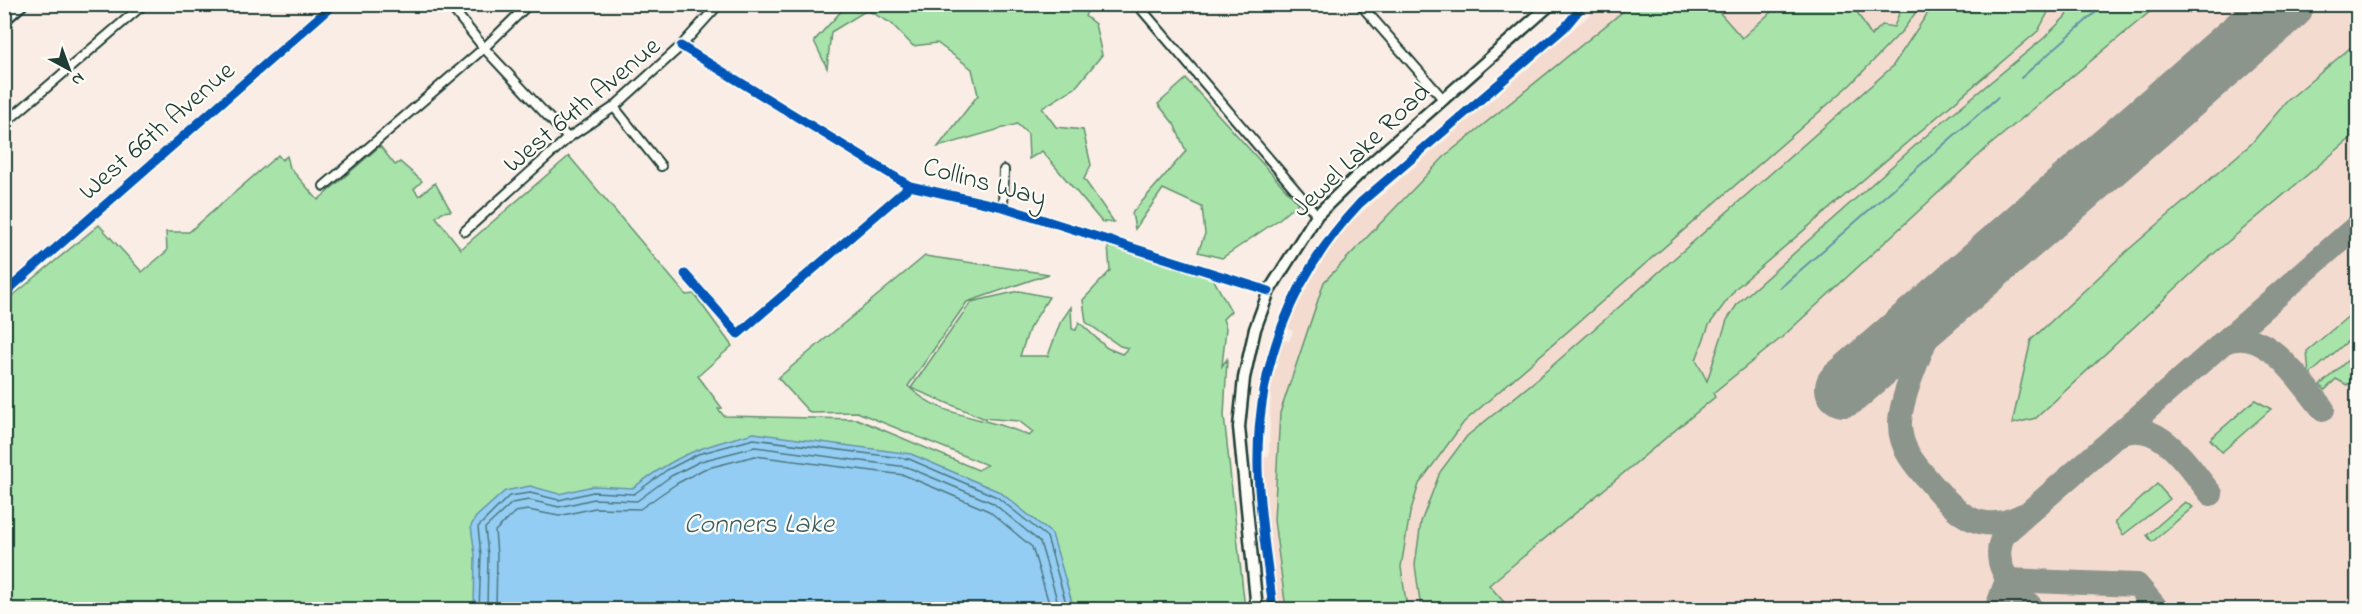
<svg xmlns="http://www.w3.org/2000/svg" width="2362" height="614" font-family="'Indie Flower',sans-serif">
	<rect width="100%" height="100%" fill="#f9ede5"/>
	<filter id="ink" filterUnits="userSpaceOnUse"><feTurbulence type="fractalNoise" baseFrequency=".0167" numOctaves="2"/><feDisplacementMap in="SourceGraphic" scale="12" xChannelSelector="R" yChannelSelector="G"/><feConvolveMatrix kernelMatrix="1 2 1 2 8 2 1 2 1" color-interpolation-filters="sRGB"/></filter>
	<g filter="url(#ink)">
		<path fill="#f4dbd0" d="M 1601,5 L 2357,5 L 2357,609 L 1278,609 L 1260,459 L 1269,456 L 1271,385 L 1281,339 L 1289,342 L 1293,331 L 1285,328 L 1305,280 L 1345,227 Z"/>
		<g fill="#a8e4aa" stroke="#64906f" stroke-width="1.5">
			<path d="M 847,5 L 1091,5 L 1085,16 L 1095,24 L 1102,55 L 1075,88 L 1042,108 L 1056,127 L 1083,130 L 1091,165 L 1084,179 L 1114,222 L 1102,222 L 1042,151 L 1029,159 L 1028,134 L 1017,124 L 938,147 L 978,95 L 972,69 L 937,43 L 913,46 L 891,23 L 867,10 L 831,32 L 827,68 L 814,41 Z"/>
			<path d="M 1631,5 L 1713,5 L 1742,38 L 1779,5 L 1853,5 L 1871,36 L 1882,25 L 1894,27 L 1902,5 L 1921,5 L 1903,30 L 1850,85 L 1464,422 L 1419,484 L 1410,513 L 1401,567 L 1407,609 L 1286,609 L 1274,520 L 1280,413 L 1324,282 L 1446,155 Z"/>
			<path d="M 1933,5 L 2052,5 L 2038,31 L 1736,288 L 1709,325 L 1696,360 L 1707,381 L 1727,320 L 1738,303 L 1935,128 L 2044,38 L 2066,16 L 2069,5 L 2158,5 L 1990,145 L 1780,339 L 1713,393 L 1715,397 L 1489,585 L 1510,609 L 1421,609 L 1415,565 L 1421,522 L 1440,472 L 1467,436 L 1536,380 L 1892,67 Z"/>
			<path d="M 2357,42 L 2357,133 L 2204,262 L 2036,418 L 2012,424 L 2031,340 L 2128,250 L 2251,144 L 2287,101 Z"/>
			<path d="M 1186,79 L 1298,203 L 1278,220 L 1222,258 L 1198,252 L 1205,234 L 1202,207 L 1163,189 L 1135,229 L 1132,213 L 1186,151 L 1174,124 L 1158,104 Z"/>
			<path d="M 380,146 L 395,165 L 400,162 L 422,181 L 414,189 L 419,196 L 435,183 L 451,211 L 442,212 L 436,217 L 461,249 L 569,156 L 686,295 L 694,294 L 732,346 L 698,376 L 722,408 L 718,409 L 724,416 L 857,419 L 978,470 L 987,465 L 857,412 L 810,413 L 778,378 L 925,256 L 1049,274 L 967,302 L 908,386 C 942,420 990,416 1029,436 L 1033,432 L 1019,421 L 983,418 L 911,388 L 971,302 L 1019,291 L 1049,297 L 1029,329 L 1020,356 L 1048,356 L 1060,323 L 1071,307 L 1072,329 L 1076,330 L 1079,322 L 1107,348 L 1122,354 L 1128,348 L 1120,346 L 1086,322 L 1083,300 L 1110,271 L 1108,245 L 1211,275 L 1231,311 L 1223,319 L 1226,328 L 1222,366 L 1227,359 L 1224,416 L 1245,609 L 5,610 L 5,302 L 99,225 L 142,272 L 167,251 L 166,232 L 189,232 L 278,155 L 282,160 L 287,156 L 290,168 L 318,200 Z"/>
			<path d="M 2357,309 L 2357,333 L 2309,375 L 2307,351 Z"/>
			<path d="M 2357,352 L 2357,376 L 2347,385 L 2336,379 L 2325,390 L 2320,385 Z"/>
			<path d="M 2255,400 L 2271,409 L 2222,452 L 2210,439 Z"/>
			<path d="M 2157,484 L 2170,499 L 2123,535 L 2115,522 Z"/>
			<path d="M 2185,502 L 2193,507 L 2152,542 L 2147,535 Z"/>
		</g>
		<path fill="#94cdf3" stroke="#6593a7" stroke-width="1.5" d="M 754,433 L 911,454 L 1000,492 L 1052,534 L 1074,609 L 474,609 L 475,555 L 471,526 L 476,517 L 505,491 L 530,486 L 559,494 L 593,486 L 633,488 C 678,454 700,447 754,433 Z"/>
		<g fill="none" stroke-linecap="round" stroke-linejoin="round">
			<g stroke="#4e7780" stroke-width="1.5">
				<path d="M 479,610 L 481,555 L 478,527 L 509,496 L 530,493 L 559,500 L 593,492 L 634,494 L 667,470 L 698,454 L 754,439 L 909,459 L 997,497 L 1047,537 L 1068,610"/>
				<path d="M 487,610 L 488,555 L 485,528 L 512,503 L 529,500 L 559,507 L 594,499 L 637,501 L 671,476 L 701,461 L 755,447 L 907,467 L 993,503 L 1040,542 L 1060,610"/>
				<path d="M 496,610 L 497,555 L 495,531 L 515,512 L 528,510 L 559,516 L 595,508 L 640,509 L 676,484 L 704,469 L 755,456 L 904,475 L 989,511 L 1032,547 L 1051,610"/>
			</g>
			<g stroke="#6593a7" stroke-width="2">
				<path d="M 2021,78 L 2105,4"/>
				<path d="M 1780,288 L 1998,97"/>
			</g>
			<g stroke="#8c958c" stroke-width="24">
				<path d="M 1940,305 C 1929,334 1901,393 1900,422 C 1899,447 1914,464 1930,482 C 1956,513 1980,537 2023,515"/>
				<path d="M 2222,343 C 2265,322 2299,381 2323,409"/>
				<path d="M 2116,436 C 2158,413 2188,467 2211,494"/>
				<path d="M 2007,580 L 2137,585 L 2158,610"/>
				<path d="M 1996,610 L 2007,580"/>
				<path d="M 2034,610 C 2014,587 1988,566 2004,534 L 2358,225"/>
			</g>
			<path stroke="#8c958c" stroke-width="58" d="M 1844,388 L 2285,4"/>
			<g stroke="#1f3d34" stroke-width="12">
				<g id="street">
					<path d="M 449,4 L 484,48 L 568,138"/>
					<path d="M 1137,4 L 1317,215"/>
					<path d="M 1360,4 L 1444,100"/>
					<path d="M 681,46 L 910,186 L 1003,207 L 1269,291"/>
					<path d="M 614,107 L 661,166"/>
					<path d="M 4,124 L 144,4"/>
					<path d="M 324,186 L 484,48 L 529,4"/>
					<path d="M 1003,207 L 1004,170"/>
					<path d="M 465,231 L 568,138 L 614,107 L 681,46 L 719,4"/>
					<path d="M 685,274 L 738,334 L 910,186"/>
					<path d="M 8,290 L 334,4"/>
				</g>
			</g>
			<g stroke="#1f3d34" stroke-width="15">
				<g id="secondary">
					<path d="M 4,20 L 22,4"/>
					<path d="M 1257,610 L 1239,427 L 1244,378 L 1255,329 L 1269,291 L 1317,215 L 1361,172 L 1551,4"/>
				</g>
			</g>
			<use href="#street" stroke="#fdfcf7" stroke-width="8"/>
			<use href="#secondary" stroke="#fdfcf7" stroke-width="10"/>
			<g stroke="#fdfcf7" stroke-width="13">
				<g id="cycleway">
					<path d="M 681,46 L 910,186 L 1003,207 L 1269,291"/>
					<path d="M 685,274 L 738,334 L 910,186"/>
					<path d="M 8,290 L 334,4"/>
					<path d="M 1273,610 C 1268,563 1259,516 1258,468 C 1256,368 1291,276 1360,203 L 1565,27 L 1584,4"/>
				</g>
			</g>
			<use href="#cycleway" stroke="#0057b8" stroke-width="9"/>
		</g>
	</g>
	<g text-anchor="middle" stroke-width="4.5" stroke-linejoin="round" paint-order="stroke">
		<g font-size="27" fill="#1f3d34" stroke="#fdfcf7">
			<text transform="translate(581 104) rotate(-40)" y="9">West 64th Avenue</text>
			<text transform="translate(156 130) rotate(-41)" y="9">West 66th Avenue</text>
			<text transform="translate(1360 149) rotate(-44)" y="9">Jewel Lake Road</text>
			<text transform="translate(985 181) rotate(15)" y="9">Collins Way</text>
		</g>
		<g font-size="28" font-style="italic" fill="#3c6164" stroke="#fdfcf7">
			<text x="759" y="532">Conners Lake</text>
		</g>
	</g>
	<rect width="2362" height="614" fill="none" stroke="#fdfcf7" stroke-width="24"/>
	<rect x="12" y="12" width="2338" height="590" fill="none" stroke="#1f3d34" stroke-width="2" filter="url(#ink)"/>
	<g transform="translate(69 69) rotate(139)" stroke="#fdfcf7" stroke-width="4.5" paint-order="stroke">
	<path d="M0-4.5L10 22L0 15L-10 22Z" fill="#1f3d34"/>
	<text y="-9" font-size="16" font-weight="bold" text-anchor="middle" fill="#1f3d34">N</text>
	</g>
</svg>
